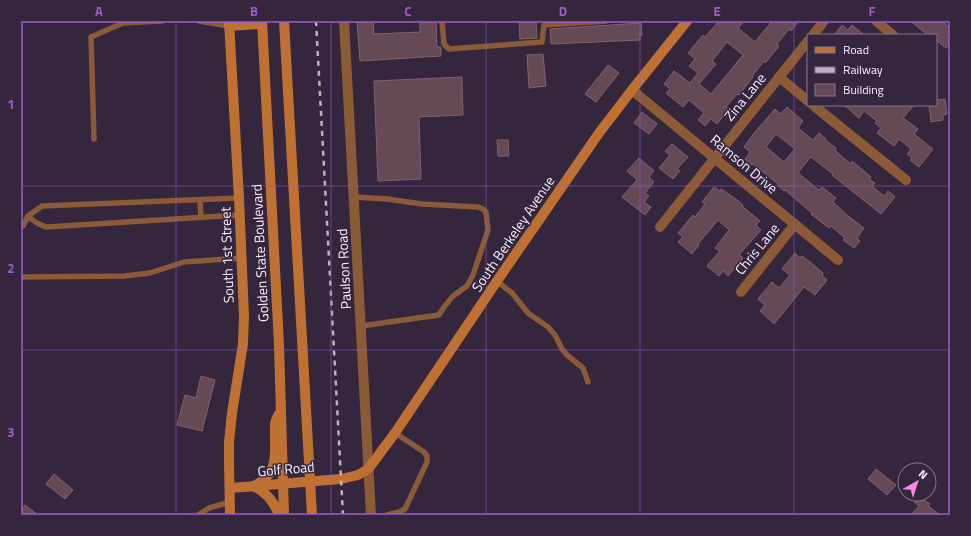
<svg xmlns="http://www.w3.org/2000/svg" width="971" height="536" font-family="'Titillium Web',sans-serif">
	<rect width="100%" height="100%" fill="#34263d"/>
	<g fill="#654955" stroke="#80626f" fill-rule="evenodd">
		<path d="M 366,21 L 373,21 L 374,34 L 420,32 L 420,21 L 436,21 L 437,47 L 441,47 L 441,56 L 360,61 L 357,22 Z"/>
		<path d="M 519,21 L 536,21 L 537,38 L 520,39 Z"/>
		<path d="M 719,21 L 744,21 L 738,28 L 755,42 L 772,21 L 799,21 L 791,31 L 789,29 L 777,44 L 779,46 L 771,56 L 765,63 L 764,61 L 752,76 L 753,77 L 739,95 L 737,94 L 726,107 L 729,109 L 717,124 L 711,119 L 705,126 L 698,120 L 704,113 L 689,100 L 683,107 L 666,93 L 670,89 L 664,84 L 674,71 L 690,83 L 698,73 L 689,66 L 695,59 L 688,53 L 703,35 L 705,37 ZM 727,42 L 743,55 L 711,94 L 699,84 L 716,64 L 712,61 Z"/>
		<path d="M 910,21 L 942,21 L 950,28 L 950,44 L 946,48 L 936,40 L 936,35 L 928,35 Z"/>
		<path d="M 641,23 L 642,35 L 640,35 L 640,40 L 551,44 L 550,29 Z"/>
		<path d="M 842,25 L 848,30 L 852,25 L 864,35 L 834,35 Z"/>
		<path d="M 543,54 L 546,86 L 529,88 L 527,55 Z"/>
		<path d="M 608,65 L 619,73 L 596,102 L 585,94 Z"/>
		<path d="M 462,77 L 463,115 L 419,117 L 421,179 L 378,181 L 374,81 Z"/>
		<path d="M 945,99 L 947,114 L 943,115 L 943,120 L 931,122 L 929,105 L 936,105 L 936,100 Z"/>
		<path d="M 844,105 L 914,105 L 903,118 L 918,129 L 914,134 L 933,149 L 919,167 L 910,160 L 912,158 L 907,154 L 911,149 L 899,139 L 894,146 L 877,133 L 881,128 L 875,123 L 877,121 L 864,111 L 859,118 Z"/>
		<path d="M 787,107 L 803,121 L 798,128 L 813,140 L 819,133 L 826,139 L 825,140 L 836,148 L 835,150 L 840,155 L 851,164 L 852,161 L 871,177 L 869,179 L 875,183 L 872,186 L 884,196 L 888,191 L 895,197 L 881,214 L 832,175 L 833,174 L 811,157 L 808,160 L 798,173 L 819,190 L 822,187 L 836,198 L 833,202 L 848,216 L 864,228 L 857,238 L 860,241 L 854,248 L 843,240 L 845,238 L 831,226 L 829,228 L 811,214 L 812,213 L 785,190 L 784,191 L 777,185 L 778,184 L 753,164 L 752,165 L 745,159 L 750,152 L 744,147 L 755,132 L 775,109 L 781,114 ZM 776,134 L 795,149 L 784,162 L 766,147 Z"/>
		<path d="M 642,112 L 657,124 L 649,134 L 634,123 Z"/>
		<path d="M 497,140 L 508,140 L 509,156 L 498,156 Z"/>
		<path d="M 672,144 L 688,157 L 677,169 L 680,171 L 673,179 L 659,168 L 670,155 L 665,151 Z"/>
		<path d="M 639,158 L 654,171 L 649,177 L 654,182 L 645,193 L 649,196 L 644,202 L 651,207 L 645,215 L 622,197 L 637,180 L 627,171 Z"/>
		<path d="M 714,187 L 720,191 L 721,189 L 736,199 L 743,205 L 742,206 L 760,221 L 756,225 L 761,230 L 739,255 L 743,258 L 728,276 L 723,271 L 719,276 L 707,266 L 720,251 L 715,248 L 729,230 L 718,220 L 698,244 L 699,245 L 692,254 L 678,242 L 683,237 L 678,233 L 693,215 L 695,217 L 705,204 L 702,202 Z"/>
		<path d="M 795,253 L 800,258 L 802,256 L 810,262 L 823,273 L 822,275 L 827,280 L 815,295 L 804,287 L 774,324 L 760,311 L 765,305 L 758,299 L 772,282 L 779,288 L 790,275 L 782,269 Z"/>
		<path d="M 201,376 L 215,380 L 202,431 L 177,425 L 185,395 L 196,398 Z"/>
		<path d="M 876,469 L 896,485 L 887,495 L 868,479 Z"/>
		<path d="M 54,474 L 73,490 L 65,499 L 46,484 Z"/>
		<path d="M 919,496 L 930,504 L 928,506 L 940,515 L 911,515 L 919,506 L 914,502 Z"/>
		<path d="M 25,505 L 38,515 L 21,515 L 21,510 Z"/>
	</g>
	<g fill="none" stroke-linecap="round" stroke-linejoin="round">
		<g stroke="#8b5a36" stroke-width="5.5">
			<path d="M 199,21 L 229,26"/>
			<path d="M 442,21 L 444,44 L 449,49 L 542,42 L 544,25 L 606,21"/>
			<path d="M 94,139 L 91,37 L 123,23 L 162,21"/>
			<path d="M 354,197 L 387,199 L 422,204 L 478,207 L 483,209 L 486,212 L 488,230 L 473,275 L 467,286 L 453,296 L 444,307 L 439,315 L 361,326"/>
			<path d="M 200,200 L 201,217"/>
			<path d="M 28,216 C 34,222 39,225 47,227 L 239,215"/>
			<path d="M 21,227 L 23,226 L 28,216 L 42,206 L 239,198"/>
			<path d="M 21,277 L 125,276 L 150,273 L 184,262 L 242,258"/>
			<path d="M 497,281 L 512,293 L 528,313 L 548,327 L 555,335 L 562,349 L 567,355 L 583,368 L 588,382"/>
			<path d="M 198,515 L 209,508 L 230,502"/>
			<path d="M 387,515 L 399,512 L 405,509 L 427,462 L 427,456 L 424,452 L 395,433"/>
		</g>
		<g stroke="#8b5a36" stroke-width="10">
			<path d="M 344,21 L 371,515"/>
			<path d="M 876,21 L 893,35"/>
			<path d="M 813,35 L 824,21"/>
			<path d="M 779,77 L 808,101"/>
			<path d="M 632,90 L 838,260"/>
			<path d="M 813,105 L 906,180"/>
			<path d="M 660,227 L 808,41"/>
			<path d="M 741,292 L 795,224"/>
		</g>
		<g stroke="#bf7133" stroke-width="10">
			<path d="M 229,21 L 239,198 L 244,316 L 243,344 L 232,413 L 229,442 L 229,462 L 230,515"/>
			<path d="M 262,21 L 279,345 L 284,515"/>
			<path d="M 284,21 L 312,515"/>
			<path d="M 229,26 L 262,24"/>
			<path d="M 256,485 C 278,473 275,457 275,435 C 275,426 274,422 279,414"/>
			<path d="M 253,486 C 266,492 274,501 279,515"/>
			<path d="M 230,488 L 341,479 L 358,475 L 365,471 L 369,468 L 395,433 L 497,281 L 599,133 L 632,90 L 687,21"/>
		</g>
		<path stroke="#bcb2c3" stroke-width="2.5" stroke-dasharray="5 5" stroke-linecap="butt" d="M 316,21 L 343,515"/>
	</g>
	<path fill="none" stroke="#9a5dcf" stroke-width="1" stroke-opacity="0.55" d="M 176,21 L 176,515M 331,21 L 331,515M 486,21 L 486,515M 640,21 L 640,515M 794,21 L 794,515M 21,186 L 950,186M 21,350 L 950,350"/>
	<g text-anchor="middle" stroke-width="3" stroke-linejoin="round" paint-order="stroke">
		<g font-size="14" fill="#f9f0ff" stroke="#34263d">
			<text transform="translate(745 97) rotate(-51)" y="5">Zina Lane</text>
			<text transform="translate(744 164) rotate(40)" y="5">Ramson Drive</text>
			<text transform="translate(513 234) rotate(-56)" y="5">South Berkeley Avenue</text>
			<text transform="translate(757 249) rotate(-51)" y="5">Chris Lane</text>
			<text transform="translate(260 253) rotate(-93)" y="5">Golden State Boulevard</text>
			<text transform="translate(227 255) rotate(-92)" y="5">South 1st Street</text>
			<text transform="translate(344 269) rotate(-93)" y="5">Paulson Road</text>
			<text transform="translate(286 469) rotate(-5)" y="5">Golf Road</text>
		</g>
	</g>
	<rect width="971" height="536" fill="none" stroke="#34263d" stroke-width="44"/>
	<rect x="807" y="34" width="130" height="72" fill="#34263d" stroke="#83778b"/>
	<rect x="815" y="47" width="20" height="6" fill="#bf7133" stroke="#83778b"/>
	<text x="843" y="54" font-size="12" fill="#f9f0ff">Road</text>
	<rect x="815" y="67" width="20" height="6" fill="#bcb2c3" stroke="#83778b"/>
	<text x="843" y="74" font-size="12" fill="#f9f0ff">Railway</text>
	<rect x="815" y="84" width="20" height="12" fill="#654955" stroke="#83778b"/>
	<text x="843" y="94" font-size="12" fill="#f9f0ff">Building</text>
	<g transform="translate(917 482) rotate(39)"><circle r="19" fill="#34263d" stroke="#83778b"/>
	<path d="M0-3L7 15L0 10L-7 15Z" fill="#fa87e6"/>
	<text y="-6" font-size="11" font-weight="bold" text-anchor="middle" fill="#f9f0ff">N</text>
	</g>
	<rect x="22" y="22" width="927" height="492" fill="none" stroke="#9a5dcf" stroke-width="1.5"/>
	<g font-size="13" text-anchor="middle" font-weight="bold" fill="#9a5dcf">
		<text x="99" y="16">A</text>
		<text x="254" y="16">B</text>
		<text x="408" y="16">C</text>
		<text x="563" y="16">D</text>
		<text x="717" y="16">E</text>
		<text x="872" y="16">F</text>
		<text x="11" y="109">1</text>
		<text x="11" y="273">2</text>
		<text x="11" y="437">3</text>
	</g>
</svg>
